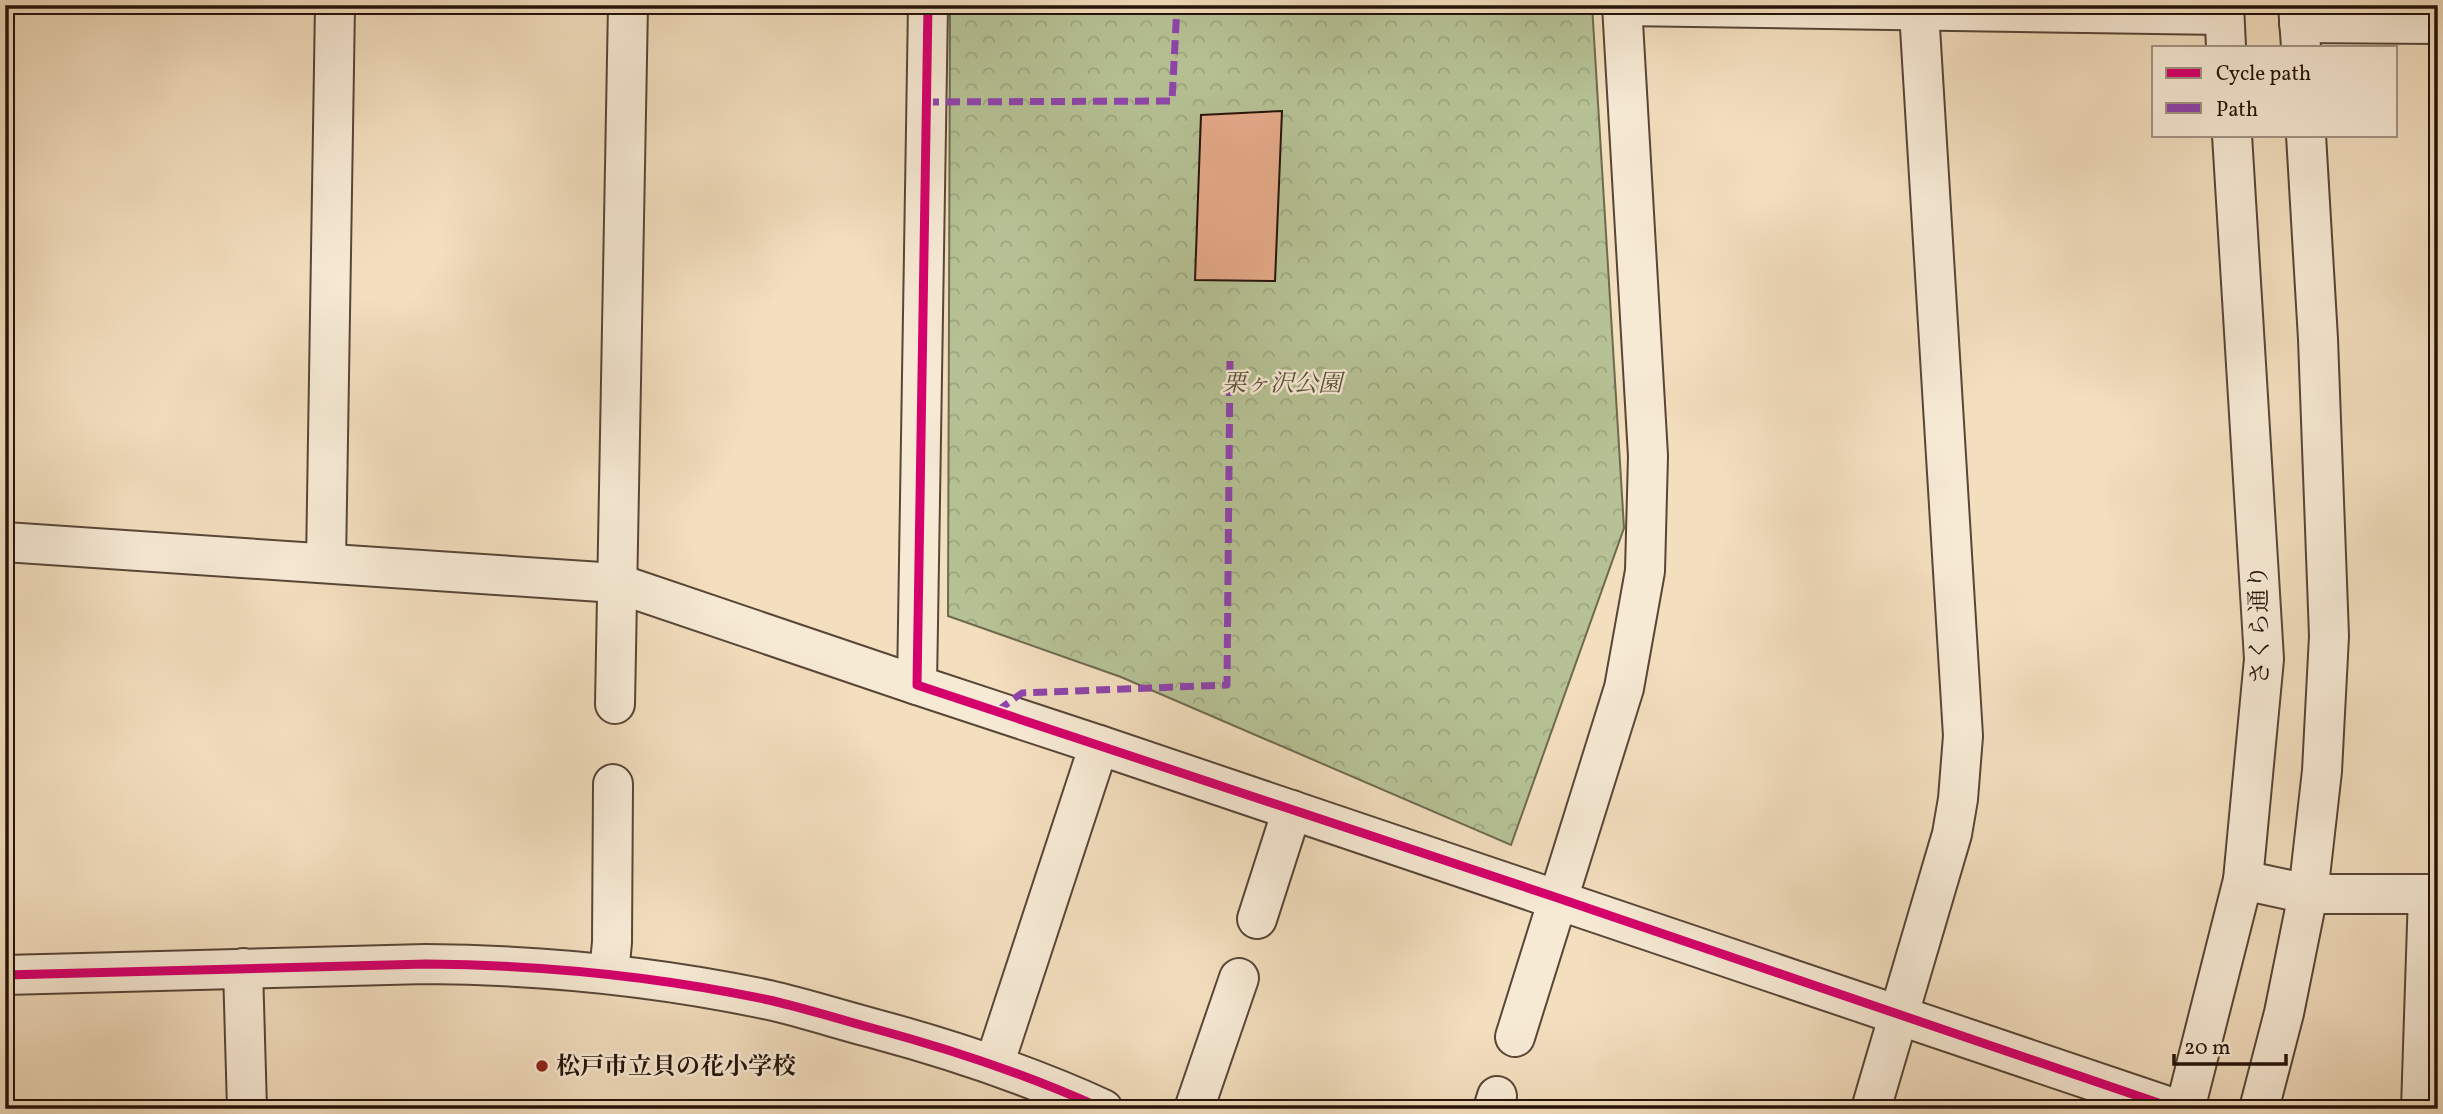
<svg xmlns="http://www.w3.org/2000/svg" width="2443" height="1114" font-family="Vollkorn,'Noto Serif JP',serif">
	<defs>
		<pattern id="forest-crowns" width="20" height="18" patternUnits="userSpaceOnUse" patternTransform="scale(1.75)"><rect width="20" height="18" fill="#b6c295"/><path d="M2 6a3 3 0 1 1 6 0M12 15a3 3 0 1 1 6 0" fill="none" stroke="#9ca67f"/></pattern>
	</defs>
	<rect width="100%" height="100%" fill="#f3debe"/>
	<filter id="stains"><feTurbulence type="fractalNoise" baseFrequency=".00286" numOctaves="4"/><feColorMatrix values="0 0 0 0 .2 0 0 0 0 .09 0 0 0 0 .02 0 0 0 .5 -.17"/></filter>
	<radialGradient id="worn" r=".72"><stop offset=".6" stop-color="#630" stop-opacity="0"/><stop offset="1" stop-color="#630" stop-opacity=".3"/></radialGradient>
	<path fill="url(#forest-crowns)" stroke="#6e6a50" stroke-width="2" d="M 950,5 L 1592,5 L 1624,528 L 1511,845 L 1121,677 L 948,616 Z"/>
	<path fill="#e6aa8a" stroke="#25130a" stroke-width="2" d="M 1282,111 L 1275,281 L 1195,280 L 1201,115 Z"/>
	<g fill="none" stroke-linecap="round" stroke-linejoin="round">
		<g stroke="#584637" stroke-width="42">
			<g id="minor">
				<path d="M 928,5 L 917,685 L 1099,745 L 994,1065"/>
				<path d="M 1622,6 L 2224,15"/>
				<path d="M 2299,23 L 2438,24"/>
				<path d="M 5,542 L 616,583 L 917,685"/>
				<path d="M 326,563 L 335,5"/>
				<path d="M 615,704 L 628,5"/>
				<path d="M 2308,894 L 2438,894"/>
				<path d="M 1257,919 L 1292,810"/>
				<path d="M 243,968 L 247,1109"/>
				<path d="M 609,974 L 612,942 L 613,784"/>
				<path d="M 1515,1037 L 1624,688 L 1645,571 L 1648,456 L 1622,5"/>
				<path d="M 1194,1109 L 1239,978"/>
				<path d="M 1493,1109 L 1497,1096"/>
				<path d="M 1871,1109 L 1952,834 L 1958,799 L 1963,736 L 1919,11"/>
				<path d="M 2421,1109 L 2428,894"/>
			</g>
		</g>
		<g stroke="#584637" stroke-width="42">
			<g id="tertiary">
				<path d="M 2224,5 L 2226,47"/>
				<path d="M 2298,5 L 2301,47"/>
				<path d="M 1099,745 L 2176,1109"/>
				<path d="M 2243,880 L 2308,894"/>
				<path d="M 5,975 L 426,964 C 541,965 656,976 769,1000 C 804,1008 838,1019 872,1028 C 950,1049 1029,1075 1103,1109"/>
				<path d="M 2185,1109 L 2243,880 L 2264,659 L 2232,135"/>
				<path d="M 2259,1109 L 2284,1013 L 2308,894 L 2322,771 L 2329,636 L 2318,339 L 2306,135"/>
			</g>
		</g>
		<use href="#minor" stroke="#f7ead5" stroke-width="38"/>
		<use href="#tertiary" stroke="#f7ead5" stroke-width="38"/>
		<g stroke="#8e44ad" stroke-width="7" stroke-dasharray="14 7" stroke-linecap="butt">
			<path d="M 925,102 L 1172,101 L 1177,5"/>
			<path d="M 997,711 L 1022,693 L 1227,685 L 1230,358"/>
		</g>
		<g stroke="#f7ead5" stroke-width="13">
			<g id="cycleway">
				<path d="M 928,5 L 917,685 L 1558,898 L 2176,1109"/>
				<path d="M 5,975 L 426,964 C 541,965 656,976 769,1000 C 804,1008 838,1019 872,1028 C 950,1049 1029,1075 1103,1109"/>
			</g>
		</g>
		<use href="#cycleway" stroke="#d6006c" stroke-width="9"/>
	</g>
	<circle fill="#8f2418" stroke="#f7ead5" stroke-width="2.5" cx="542" cy="1066" r="7"/>
	<g text-anchor="middle" stroke-width="5" stroke-linejoin="round" paint-order="stroke">
		<g font-size="24" font-style="italic" fill="#58503b" stroke="#f7ead5">
			<text x="1282" y="391">栗ヶ沢公園</text>
		</g>
		<g font-size="24" fill="#25130a" stroke="#f7ead5">
			<text transform="translate(2259 625) rotate(-91)" y="8">さくら通り</text>
		</g>
		<g font-size="24" font-weight="bold" fill="#25130a" stroke="#f7ead5" text-anchor="start">
			<text x="556" y="1074">松戸市立貝の花小学校</text>
		</g>
	</g>
	<rect width="2443" height="1114" fill="none" stroke="#f3debe" stroke-width="28"/>
	<rect x="7" y="7" width="2429" height="1100" fill="none" stroke="#25130a" stroke-width="3.5"/>
	<rect x="14" y="14" width="2415" height="1086" fill="none" stroke="#25130a" stroke-width="2"/>
	<rect x="2152" y="46" width="245" height="91" fill="#f7ead5" stroke="#a39484" stroke-width="2"/>
	<rect x="2166" y="68" width="35" height="10" fill="#d6006c" stroke="#a39484" stroke-width="2"/>
	<text x="2216" y="80" font-size="21" fill="#25130a">Cycle path</text>
	<rect x="2166" y="103" width="35" height="10" fill="#8e44ad" stroke="#a39484" stroke-width="2"/>
	<text x="2216" y="116" font-size="21" fill="#25130a">Path</text>
	<path d="M2174 1054v10h112v-10" fill="none" stroke="#25130a" stroke-width="3.5"/>
	<text x="2184" y="1054" font-size="21" fill="#25130a" stroke="#f7ead5" stroke-width="5" paint-order="stroke">20 m</text>
	<rect width="100%" height="100%" filter="url(#stains)"/>
	<rect width="100%" height="100%" fill="url(#worn)"/>
</svg>
